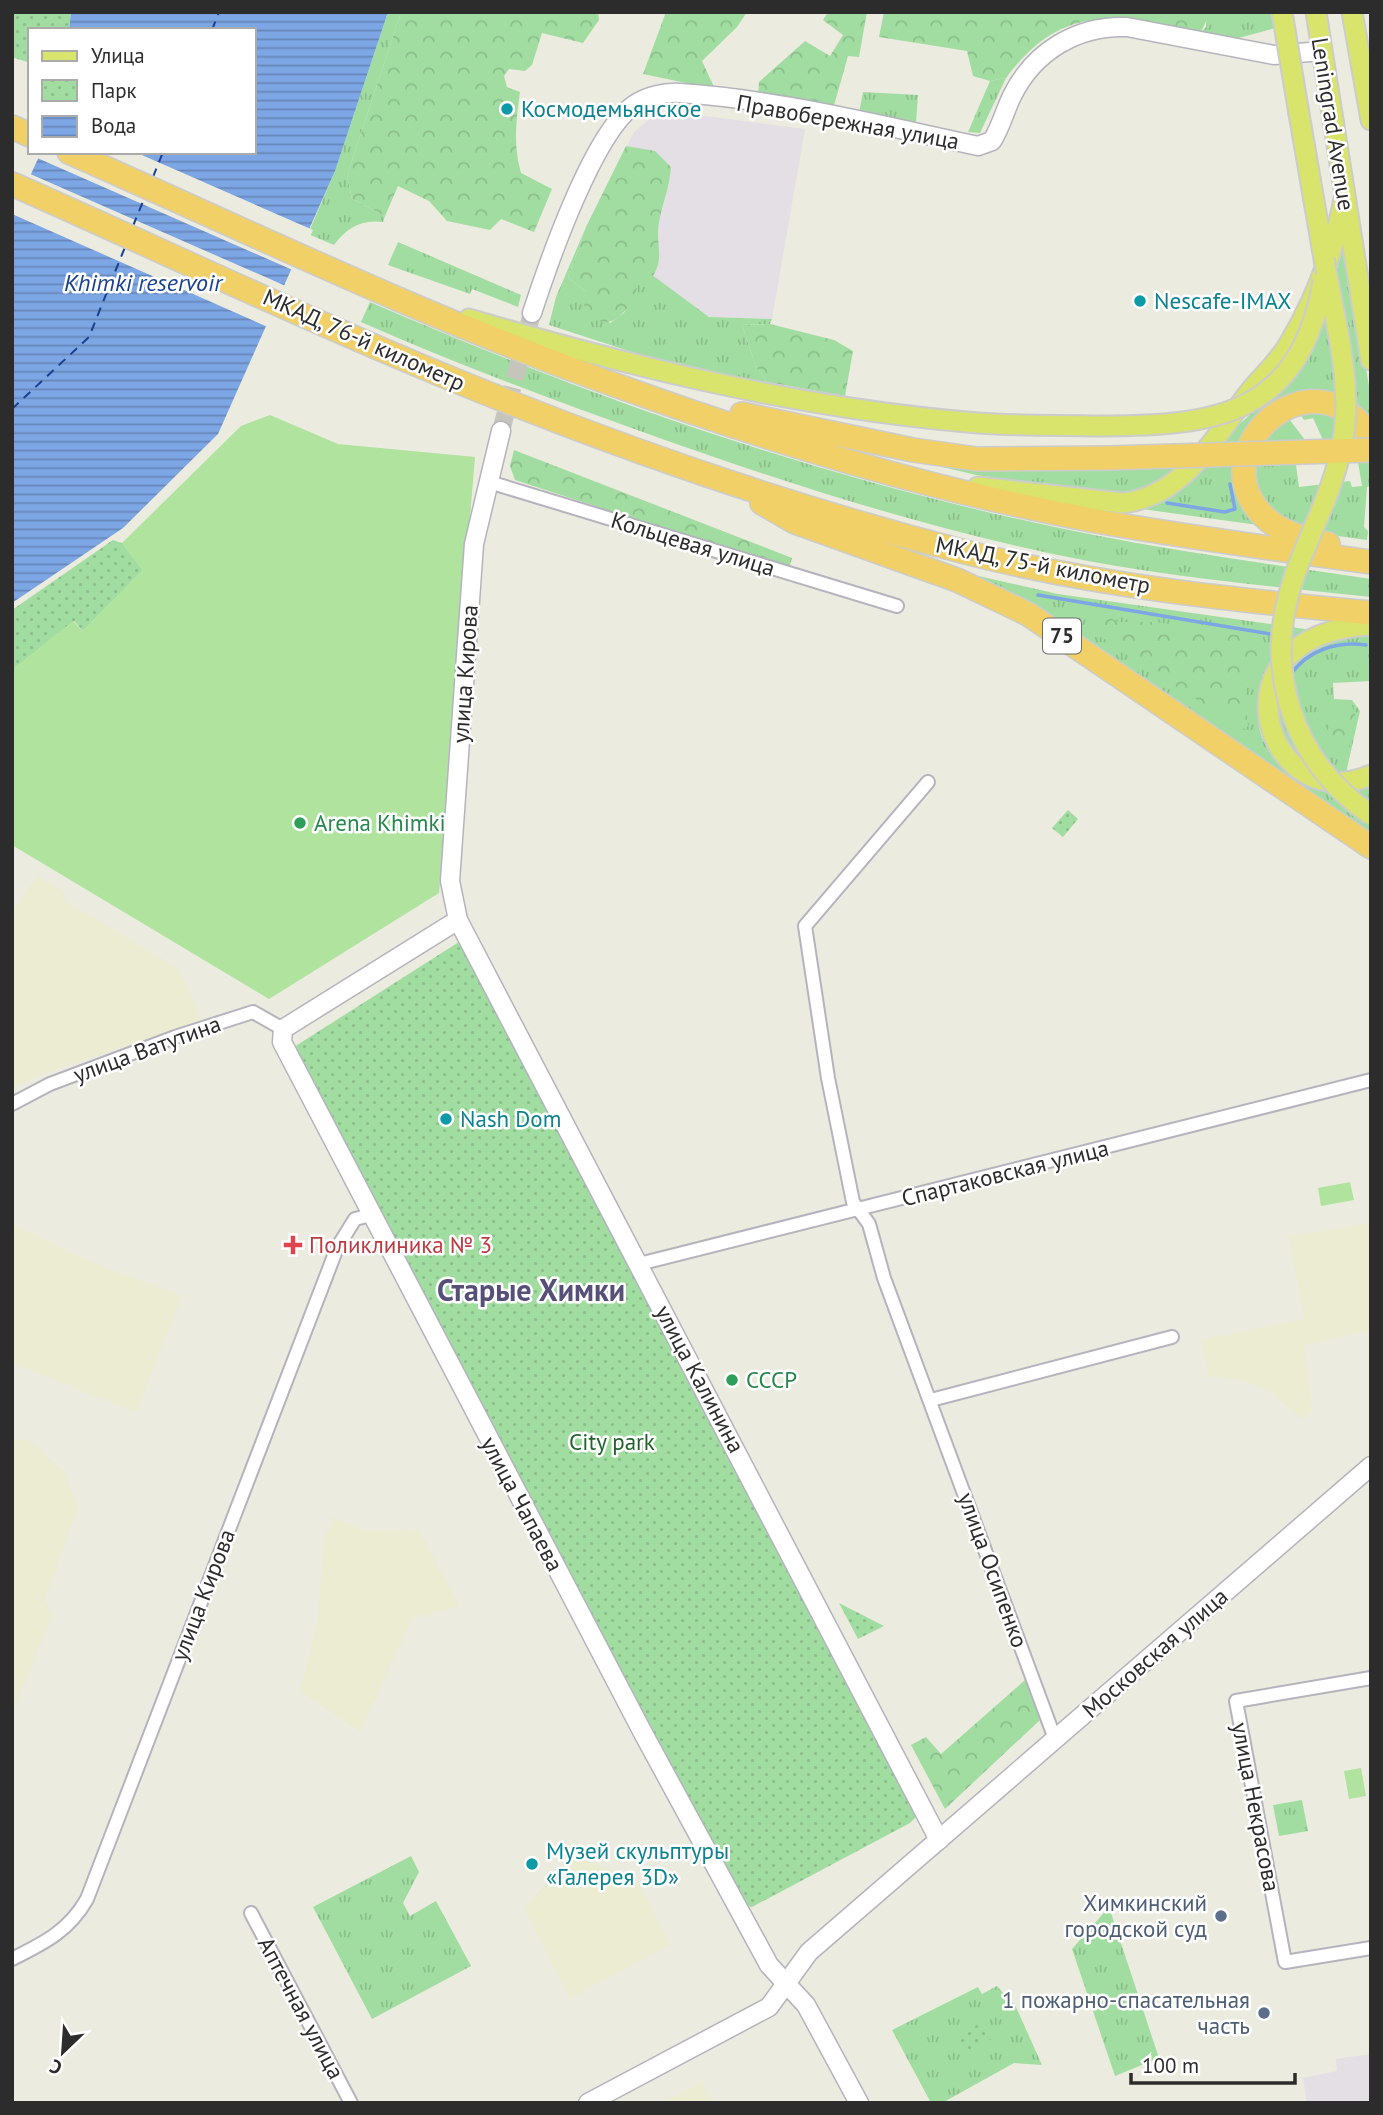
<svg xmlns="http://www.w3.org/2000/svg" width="1383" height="2115" font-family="'PT Sans',sans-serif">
	<defs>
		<pattern id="grass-tufts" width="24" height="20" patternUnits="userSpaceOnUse" patternTransform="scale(1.75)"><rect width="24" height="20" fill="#a1dda1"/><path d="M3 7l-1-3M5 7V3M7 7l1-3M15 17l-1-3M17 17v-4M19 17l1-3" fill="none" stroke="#8bbe8b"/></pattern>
		<pattern id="forest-crowns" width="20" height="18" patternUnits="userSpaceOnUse" patternTransform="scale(1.75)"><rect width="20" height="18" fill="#a1dda1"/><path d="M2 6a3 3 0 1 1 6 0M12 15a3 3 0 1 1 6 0" fill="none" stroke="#8bbe8b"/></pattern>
		<pattern id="park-dots" width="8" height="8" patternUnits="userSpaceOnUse" patternTransform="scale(1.75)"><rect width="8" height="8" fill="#a1dda1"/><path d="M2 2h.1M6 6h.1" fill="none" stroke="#8bbe8b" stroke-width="1.8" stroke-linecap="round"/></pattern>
		<pattern id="water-rules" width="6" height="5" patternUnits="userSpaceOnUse" patternTransform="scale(1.75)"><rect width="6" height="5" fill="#7da6e4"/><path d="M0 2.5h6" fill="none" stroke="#6787b9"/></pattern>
	</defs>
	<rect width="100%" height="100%" fill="#ecebdf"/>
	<g fill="#e3dfe5">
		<path d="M 690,114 L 805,129 L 772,319 L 709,317 L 586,227 L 634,132 L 651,118 Z"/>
		<path d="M 1371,2054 L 1371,2103 L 1307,2103 L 1303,2078 L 1337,2071 L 1336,2059 Z"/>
	</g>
	<g fill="#ebecd1">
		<path d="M 37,876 L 62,890 L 66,901 L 177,968 L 199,1012 L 200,1021 L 45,1073 L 12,1088 L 12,913 Z"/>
		<path d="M 1371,1223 L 1371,1330 L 1304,1345 L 1312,1410 L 1302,1419 L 1268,1390 L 1244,1381 L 1222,1377 L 1209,1378 L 1201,1340 L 1305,1319 L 1288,1236 Z"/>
		<path d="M 12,1224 L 96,1264 L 182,1296 L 136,1412 L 12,1363 Z"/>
		<path d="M 27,1439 L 66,1474 L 78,1509 L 44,1601 L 52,1615 L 12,1715 L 12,1441 Z"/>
		<path d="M 334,1517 L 365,1531 L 419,1530 L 459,1606 L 412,1619 L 360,1731 L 300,1691 L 318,1620 L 324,1539 Z"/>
		<path d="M 573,1857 L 635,1877 L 670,1945 L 570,1998 L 524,1908 Z"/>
		<path d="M 701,2082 L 712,2103 L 661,2103 Z"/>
	</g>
	<g fill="url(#grass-tufts)">
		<path d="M 388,12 L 401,12 L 347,176 L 352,199 L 385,216 L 383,222 C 362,219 346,228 334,245 L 308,234 L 335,171 Z"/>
		<path d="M 1207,12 L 1276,12 L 1279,27 L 1235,39 L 1201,32 L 1206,27 Z"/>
		<path d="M 1006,78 L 980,133 L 968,132 L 990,81 Z"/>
		<path d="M 863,92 L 918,95 L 916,123 L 859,113 Z"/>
		<path d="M 586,227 L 568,278 L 586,291 L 610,323 L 624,313 L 644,269 L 709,317 L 772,319 L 770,324 L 742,325 L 756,367 L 767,382 L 681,368 L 549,325 L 556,297 Z"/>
		<path d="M 398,242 L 521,295 L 518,307 L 472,289 L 470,294 L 388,265 Z"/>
		<path d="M 1344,246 L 1371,397 L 1371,427 L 1329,397 L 1246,433 L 1265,526 L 1142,509 L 1154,504 L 1300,368 L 1313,346 Z"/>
		<path d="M 370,302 C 603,403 843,486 1094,535 C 1185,553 1278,565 1371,579 L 1371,597 C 1276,587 1181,578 1088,561 C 938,532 794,486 651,435 C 553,400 456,364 361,322 Z"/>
		<path d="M 1327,410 L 1371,452 L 1371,486 L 1367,487 L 1364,527 L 1368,531 L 1367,540 L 1301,531 L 1260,501 L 1254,451 L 1286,415 L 1321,461 L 1296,465 L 1299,487 L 1350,481 L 1352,487 L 1362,486 L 1358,462 L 1344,461 L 1334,441 L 1323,440 L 1313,418 L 1304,420 L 1298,411 Z"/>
		<path d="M 909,459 L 1188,465 L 1133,497 L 976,475 Z"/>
		<path d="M 952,570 L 1058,594 L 1312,630 C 1266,651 1234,725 1281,763 C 1291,771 1354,780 1371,783 L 1371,834 Z"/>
		<path d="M 1358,636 L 1371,636 L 1371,681 L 1333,683 L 1334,699 L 1352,700 L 1360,711 L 1346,773 L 1338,774 L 1295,758 L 1277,720 L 1280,687 L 1291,666 L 1315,645 Z"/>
		<path d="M 1302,1800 L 1308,1831 L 1279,1836 L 1273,1805 Z"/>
		<path d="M 411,1856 L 419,1872 L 403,1903 L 410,1916 L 436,1901 L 471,1966 L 372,2019 L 313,1907 Z"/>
		<path d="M 1109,1907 L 1159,2058 L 1115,2076 L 1072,1949 Z"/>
		<path d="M 997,1986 L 1016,2007 L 1042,2065 L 1014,2063 L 942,2103 L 931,2103 L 892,2030 L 978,1987 L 982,1994 Z"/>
	</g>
	<g fill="url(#forest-crowns)">
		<path d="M 401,12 L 598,12 L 599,20 L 583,43 L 542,33 L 532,65 L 525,71 L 509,69 L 504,76 L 507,87 L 520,92 C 516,121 513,145 521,173 L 552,189 L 534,232 L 501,219 L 490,230 L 447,221 L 429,201 L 398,186 L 385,216 L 352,199 L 347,176 Z"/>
		<path d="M 666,12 L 747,12 L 737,27 L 702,61 L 715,89 L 643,74 Z"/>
		<path d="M 828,12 L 867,12 L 859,57 L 848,56 L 833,109 L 758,96 L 759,82 L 805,41 L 830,56 L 843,35 L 823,20 Z"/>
		<path d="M 884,12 L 1207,12 L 1209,15 L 1201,32 C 1118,16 1063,1 1006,78 L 990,81 L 973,76 L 967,51 L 879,37 Z"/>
		<path d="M 626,146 L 655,151 L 671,167 C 669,190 663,201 659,222 C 655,244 665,256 653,276 L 644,270 C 633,300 620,340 583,313 L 586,291 L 568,278 L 586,227 Z"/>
		<path d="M 770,324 L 834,340 L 853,351 L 845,396 L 767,382 L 756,367 L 742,325 Z"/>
		<path d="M 514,450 L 792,558 L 789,569 L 515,480 L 510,466 Z"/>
		<path d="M 1096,613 L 1120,622 L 1156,622 L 1256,638 L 1263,643 L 1244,682 L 1248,726 L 1244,729 L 1164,679 L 1151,660 L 1128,656 L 1116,644 L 1100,637 L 1087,626 L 1086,618 Z"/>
		<path d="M 1344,704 L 1352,706 L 1355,714 L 1348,753 L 1339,753 L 1327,732 L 1336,708 Z"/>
		<path d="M 1025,1680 L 1040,1720 L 945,1809 L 911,1745 L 926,1737 L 941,1754 Z"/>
	</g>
	<g fill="url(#park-dots)">
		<path d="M 12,12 L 71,12 L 69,30 L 30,30 L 30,63 L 12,57 Z"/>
		<path d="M 113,540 L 122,543 L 143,570 L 83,631 L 74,621 L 12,670 L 12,610 Z"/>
		<path d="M 1068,810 L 1078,819 L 1063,837 L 1052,828 Z"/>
		<path d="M 462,940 L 917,1816 L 910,1823 L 752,1907 L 744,1905 L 590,1617 L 294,1047 Z"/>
		<path d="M 839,1603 L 884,1626 L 858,1639 Z"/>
		<path d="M 984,2022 L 992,2039 L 965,2052 L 957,2034 Z"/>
	</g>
	<g fill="#afe39e">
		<path d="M 270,415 L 338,444 L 475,457 L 439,893 L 269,999 L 12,845 L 12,670 L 73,621 L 83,631 L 143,570 L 122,543 L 241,426 Z"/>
		<path d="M 1350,1182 L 1354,1200 L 1321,1206 L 1318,1188 Z"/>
		<path d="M 1361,1768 L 1366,1796 L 1349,1799 L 1344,1771 Z"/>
	</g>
	<path fill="url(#water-rules)" d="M 71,12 L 388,12 L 335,171 L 218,434 L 123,528 L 12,603 L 12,216 L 41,152 L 254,152 L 254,30 L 69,30 Z"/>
	<g fill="#ecebdf">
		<path d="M 37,152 L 135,152 L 313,230 L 295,271 L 35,157 Z"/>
		<path d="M 28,173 L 288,287 L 270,328 L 12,214 Z"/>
	</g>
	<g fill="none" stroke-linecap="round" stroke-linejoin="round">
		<g stroke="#7da6e4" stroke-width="3.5">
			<path d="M 1167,503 L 1225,512 L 1235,509 L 1230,484"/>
			<path d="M 1038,595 L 1277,635"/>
			<path d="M 1291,674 C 1308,650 1337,641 1366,645"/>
		</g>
		<g stroke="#1a4091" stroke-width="2" stroke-dasharray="9 7" stroke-linecap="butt">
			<path d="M 212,30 L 219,12"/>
			<path d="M 153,177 L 163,152"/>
			<path d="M 133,226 L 144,199"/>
			<path d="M 12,409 L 89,337 L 125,247"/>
		</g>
		<path stroke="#c6c5bb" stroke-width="18" stroke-dasharray="18 9" stroke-linecap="butt" d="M 501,431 L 532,313"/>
		<g stroke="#b5b3be" stroke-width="16">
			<g id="street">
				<path d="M 489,482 L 897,606"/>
				<path d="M 928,782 L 805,926 L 828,1078 L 853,1202 L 869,1224 L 884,1278 L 1055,1739"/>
				<path d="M 12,1104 L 50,1084 L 175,1037 L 253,1012 L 283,1029"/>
				<path d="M 639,1264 L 1371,1080"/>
				<path d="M 931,1400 L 1172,1337"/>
				<path d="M 1371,1678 L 1236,1701 L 1285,1962 L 1371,1948"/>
				<path d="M 251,1913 L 351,2103"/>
				<path d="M 12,1959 C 44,1943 69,1931 87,1899 L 337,1248 L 355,1219 L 371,1215"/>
			</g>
		</g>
		<g stroke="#b5b3be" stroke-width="21">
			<g id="secondary">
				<path d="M 532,313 C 548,264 593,133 634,105 C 647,96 665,92 680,93 C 776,99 884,126 978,146 L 992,141 C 1001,127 1005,110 1012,96 C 1034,51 1078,25 1127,27 L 1274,55 L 1322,51"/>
				<path d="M 501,431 L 474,544 L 450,881 L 458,920 L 939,1840"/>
				<path d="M 458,920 L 283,1029 L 282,1042 L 643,1733 L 769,1965 L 806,2005 L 859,2103"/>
				<path d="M 588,2103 L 769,2007 L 809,1952 L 1371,1466"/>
			</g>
		</g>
		<g stroke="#ccc" stroke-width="23">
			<g id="primary">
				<path d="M 1316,12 L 1371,360"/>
				<path d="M 1352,12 L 1371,120"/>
				<path d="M 1299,114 L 1324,259"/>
				<path d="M 469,319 C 636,368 804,409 978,423 C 1019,426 1060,425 1100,426"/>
				<path d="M 978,487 L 1123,503 C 1184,496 1214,438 1248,394 C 1261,377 1278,363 1289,344 C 1315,301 1334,249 1344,199"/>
				<path d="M 1371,625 C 1204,634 1267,821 1371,775"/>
			</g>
		</g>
		<g stroke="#ccc" stroke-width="26">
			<g id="highway">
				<path d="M 12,127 L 30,135"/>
				<path d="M 69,152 C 252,233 433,321 621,387 C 773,442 932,490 1091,520 C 1184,537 1277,549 1371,562"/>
				<path d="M 12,184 C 157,248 300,317 447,377 C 614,446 790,507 965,552 C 1097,586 1235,600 1371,613"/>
				<path d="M 742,414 L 913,450 L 977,459 L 1109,458"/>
				<path d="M 762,503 L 795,522 L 957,580 L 1028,614 L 1371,847"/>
				<path d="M 1328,544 C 1308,539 1284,534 1268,520 C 1192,454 1315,343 1371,439"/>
			</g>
		</g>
		<use href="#street" stroke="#fff" stroke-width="12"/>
		<use href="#secondary" stroke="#fff" stroke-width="18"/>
		<use href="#primary" stroke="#d8e46c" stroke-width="19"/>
		<use href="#highway" stroke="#f0d067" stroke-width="23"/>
		<g stroke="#ccc" stroke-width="23" stroke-linecap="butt">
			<g id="primary-bridge">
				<path d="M 1282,12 L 1299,114"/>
				<path d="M 1324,259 C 1334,317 1353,381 1343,439 C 1335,489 1309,533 1293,580 C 1263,670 1292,761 1371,815"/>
				<path d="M 1100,426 C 1217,426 1300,415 1323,281"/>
			</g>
		</g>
		<g stroke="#ccc" stroke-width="26" stroke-linecap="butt">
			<path id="highway-bridge" d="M 1109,458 L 1371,450"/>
		</g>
		<use href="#primary-bridge" stroke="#d8e46c" stroke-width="19"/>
		<use href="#highway-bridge" stroke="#f0d067" stroke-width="23"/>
	</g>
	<g fill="#0f9aa8" stroke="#fff" stroke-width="2.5">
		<circle cx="507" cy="109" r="7"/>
		<circle cx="1140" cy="301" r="7"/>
		<circle cx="446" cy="1119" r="7"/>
		<circle cx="532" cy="1864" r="7"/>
	</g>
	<g fill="#2e9e5b" stroke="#fff" stroke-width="2.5">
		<circle cx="300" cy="823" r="7"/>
		<circle cx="732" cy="1380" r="7"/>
	</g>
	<path fill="#e0444e" stroke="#fff" stroke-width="2.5" d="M289.5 1234.5h7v7h7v7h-7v7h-7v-7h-7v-7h7z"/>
	<g fill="#5c6f8a" stroke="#fff" stroke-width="2.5">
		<circle cx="1221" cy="1916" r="7"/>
		<circle cx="1264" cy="2013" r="7"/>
	</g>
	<g text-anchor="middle" stroke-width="5" stroke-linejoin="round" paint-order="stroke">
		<rect fill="#fff" stroke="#6b6b6b" stroke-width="2" x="1043" y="618.5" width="38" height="35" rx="5"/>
		<g font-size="21" font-weight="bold" fill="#2c2c2c">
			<text x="1062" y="643">75</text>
		</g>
		<g font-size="23" fill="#0d838f" stroke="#fff" text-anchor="start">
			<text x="521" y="117">Космодемьянское</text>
			<text x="1154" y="309">Nescafe-IMAX</text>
			<text x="460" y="1127">Nash Dom</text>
			<text x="546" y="1859">Музей скульптуры<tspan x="546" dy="26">«Галерея 3D»</tspan></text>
		</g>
		<g font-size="23" fill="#2c2c2c" stroke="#fff">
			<text transform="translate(848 122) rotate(10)" y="8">Правобережная улица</text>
			<text transform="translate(1333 124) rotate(81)" y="8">Leningrad Avenue</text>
			<text transform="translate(364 340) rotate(24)" y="8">МКАД, 76-й километр</text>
			<text transform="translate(693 544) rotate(17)" y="8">Кольцевая улица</text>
			<text transform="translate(1043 565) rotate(11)" y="8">МКАД, 75-й километр</text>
			<text transform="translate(465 674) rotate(-86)" y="8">улица Кирова</text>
			<text transform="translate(147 1049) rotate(-20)" y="8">улица Ватутина</text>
			<text transform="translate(1005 1173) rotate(-14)" y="8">Спартаковская улица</text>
			<text transform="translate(700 1379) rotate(62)" y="8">улица Калинина</text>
			<text transform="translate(522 1504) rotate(62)" y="8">улица Чапаева</text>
			<text transform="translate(993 1570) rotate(70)" y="8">улица Осипенко</text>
			<text transform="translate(203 1595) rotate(-69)" y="8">улица Кирова</text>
			<text transform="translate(1155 1653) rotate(-41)" y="8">Московская улица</text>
			<text transform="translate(1256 1807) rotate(79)" y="8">улица Некрасова</text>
			<text transform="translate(301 2008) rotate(62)" y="8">Аптечная улица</text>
		</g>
		<g font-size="23" fill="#27864d" stroke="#fff" text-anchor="start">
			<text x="314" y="831">Arena Khimki</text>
			<text x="746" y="1388">СССР</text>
		</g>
		<g font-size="23" fill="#be3a42" stroke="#fff" text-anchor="start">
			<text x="309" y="1253">Поликлиника № 3</text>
		</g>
		<g font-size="23" fill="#21632a" stroke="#fff">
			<text x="612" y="1450">City park</text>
		</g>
		<g font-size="23" fill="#4e5e75" stroke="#fff" text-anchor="end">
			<text x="1207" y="1911">Химкинский<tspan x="1207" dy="26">городской суд</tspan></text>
			<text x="1250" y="2008">1 пожарно-спасательная<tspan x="1250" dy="26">часть</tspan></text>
		</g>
		<g font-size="24" font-style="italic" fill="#1a4091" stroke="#fff">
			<text x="143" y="291">Khimki reservoir</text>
		</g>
		<g font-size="30" font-weight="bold" fill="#565078" stroke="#fff">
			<text x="531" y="1301">Старые Химки</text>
		</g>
	</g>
	<rect width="1383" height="2115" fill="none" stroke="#2c2c2c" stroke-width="28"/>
	<rect x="28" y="28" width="228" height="126" fill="#ffffff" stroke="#ababab" stroke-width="2"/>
	<rect x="42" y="51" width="35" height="10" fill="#d8e46c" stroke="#ababab" stroke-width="2"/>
	<text x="91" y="63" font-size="21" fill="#2c2c2c">Улица</text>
	<rect x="42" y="80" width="35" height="21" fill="url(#park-dots)" stroke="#ababab" stroke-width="2"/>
	<text x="91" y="98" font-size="21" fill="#2c2c2c">Парк</text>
	<rect x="42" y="116" width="35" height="21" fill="url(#water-rules)" stroke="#ababab" stroke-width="2"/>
	<text x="91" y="133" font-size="21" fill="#2c2c2c">Вода</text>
	<g transform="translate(63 2052) rotate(205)" stroke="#ffffff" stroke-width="5" paint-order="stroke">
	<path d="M0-5L12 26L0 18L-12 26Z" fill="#2c2c2c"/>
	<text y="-10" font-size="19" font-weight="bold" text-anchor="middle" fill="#2c2c2c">С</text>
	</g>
	<path d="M1131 2073v10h164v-10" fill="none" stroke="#2c2c2c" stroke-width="3.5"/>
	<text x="1142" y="2073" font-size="21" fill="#2c2c2c" stroke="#ffffff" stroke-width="5" paint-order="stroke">100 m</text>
</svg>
